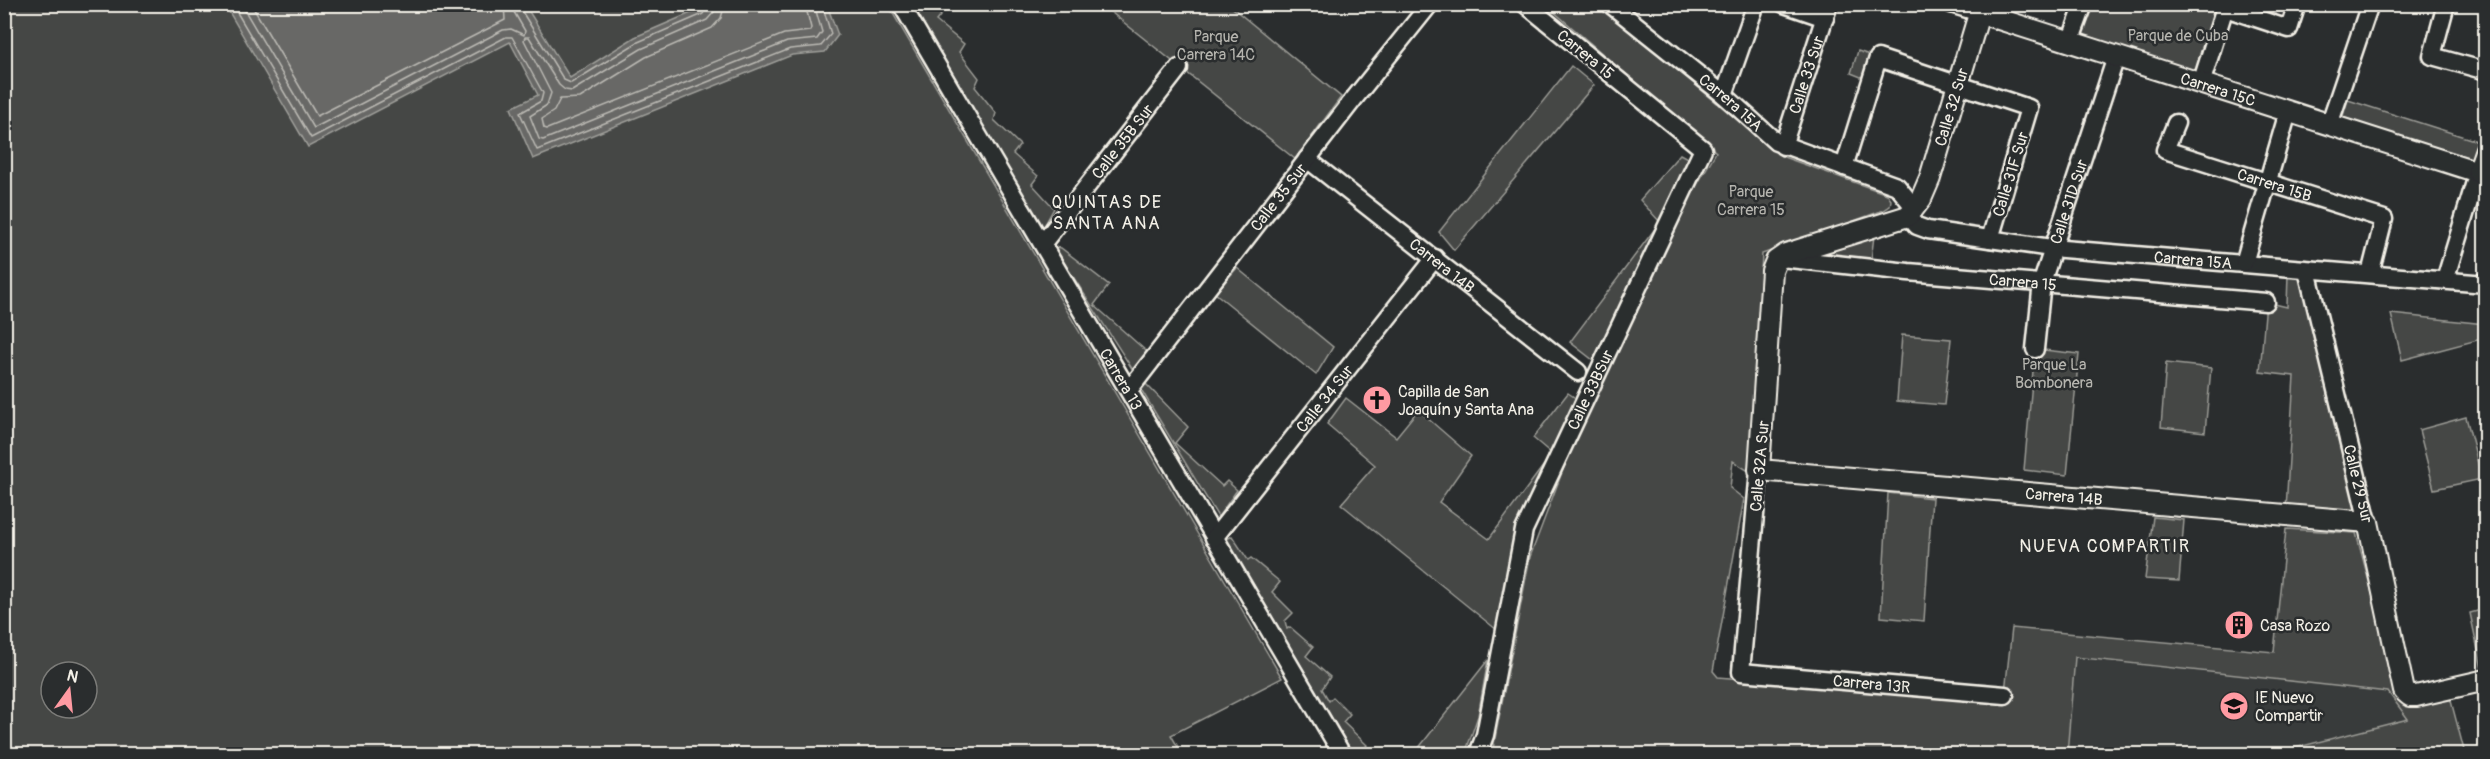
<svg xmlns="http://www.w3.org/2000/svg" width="2490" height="759" font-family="Pangolin,sans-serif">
	<rect width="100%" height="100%" fill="#2a2d2e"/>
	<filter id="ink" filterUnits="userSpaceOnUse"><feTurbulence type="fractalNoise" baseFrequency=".0167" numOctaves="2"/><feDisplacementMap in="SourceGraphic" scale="12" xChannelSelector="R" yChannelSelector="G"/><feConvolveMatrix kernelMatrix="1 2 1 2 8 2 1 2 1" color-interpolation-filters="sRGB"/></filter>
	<g filter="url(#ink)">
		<path fill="#373a3a" d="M 2074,657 L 2388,692 L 2408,719 L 2271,754 L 2067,754 Z"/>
		<g fill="#444645" stroke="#9c9c96" stroke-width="1.5" fill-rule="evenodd">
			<path d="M 1545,4 L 1599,5 L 1781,156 L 1887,194 L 1891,200 L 1890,206 L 1884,210 L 1762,254 L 1750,472 L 1733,461 L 1730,488 L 1744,499 L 1713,671 L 1718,677 L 2004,701 L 2012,628 L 2274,652 L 2286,529 L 2356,533 L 2401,702 L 2409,705 L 2450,697 L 2465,754 L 2271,754 L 2408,719 L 2388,692 L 2075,657 L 2067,754 L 1492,754 L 1530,557 L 1575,438 L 1662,246 L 1716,152 Z"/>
			<path d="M 4,5 L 888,5 L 1282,678 L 1171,735 L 1182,754 L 5,754 ZM 51,672 L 87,672 L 87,708 L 51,708 Z"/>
			<path d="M 909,5 L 938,5 L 945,10 L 936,21 L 964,44 L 959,52 L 979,78 L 975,87 L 996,113 L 994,120 L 1020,145 L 1013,154 L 1038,176 L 1032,184 L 1054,208 L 1043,228 Z"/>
			<path d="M 1102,5 L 1229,5 L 1341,97 L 1295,159 Z"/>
			<path d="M 2090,5 L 2219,5 L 2197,72 L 2081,34 Z"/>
			<path d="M 1858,51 L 1878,58 L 1871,81 L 1851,73 Z"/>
			<path d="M 1571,66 L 1594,85 L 1454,250 L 1439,232 Z"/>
			<path d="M 2348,100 L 2477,141 L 2471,163 L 2341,122 Z"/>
			<path d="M 1680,154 L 1691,160 L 1593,360 L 1570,342 L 1660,222 L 1640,200 Z"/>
			<path d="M 1874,236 L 1870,268 L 1802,258 Z"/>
			<path d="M 1054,247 L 1061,248 L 1109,285 L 1094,305 L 1154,358 L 1138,378 Z"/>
			<path d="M 1237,268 L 1333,347 L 1316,375 L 1215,293 Z"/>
			<path d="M 2288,274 L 2301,275 L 2361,515 L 2286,509 L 2294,376 L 2260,372 L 2266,302 L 2287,307 Z"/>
			<path d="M 2391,314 L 2485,324 L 2485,338 L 2402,360 Z"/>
			<path d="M 1902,335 L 1951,339 L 1944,405 L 1897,401 Z"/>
			<path d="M 2035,349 L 2079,354 L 2067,475 L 2024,470 Z"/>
			<path d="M 2166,363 L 2211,368 L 2205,432 L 2161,427 Z"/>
			<path d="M 1144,382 L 1188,427 L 1175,443 L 1222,486 L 1227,481 L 1237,490 L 1218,517 L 1139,386 Z"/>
			<path d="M 1568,393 L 1580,401 L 1516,529 L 1497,630 L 1341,504 L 1375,465 L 1327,424 L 1346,398 L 1396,437 L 1418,410 L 1471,456 L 1439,502 L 1489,539 L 1552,454 L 1533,438 Z"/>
			<path d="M 2466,417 L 2482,479 L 2434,489 L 2419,430 Z"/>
			<path d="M 1888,493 L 1932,498 L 1924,621 L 1881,617 Z"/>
			<path d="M 2153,517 L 2184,520 L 2179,581 L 2145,579 Z"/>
			<path d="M 1232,536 L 1248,560 L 1251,558 L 1280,582 L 1272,592 L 1293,613 L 1285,621 L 1287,629 L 1290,627 L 1313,647 L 1306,656 L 1330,677 L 1322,689 L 1329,701 L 1333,697 L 1350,714 L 1343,722 L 1367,745 L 1363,751 L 1365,754 L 1353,754 L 1227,539 Z"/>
			<path d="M 2485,609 L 2485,668 L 2482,669 L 2470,613 Z"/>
			<path d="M 1488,660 L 1478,716 L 1465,754 L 1414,754 Z"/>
		</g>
		<path fill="#676866" stroke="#9f9f9a" stroke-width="1.5" d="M 225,5 L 525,5 L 570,78 L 635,37 L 700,9 L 704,5 L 827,5 L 838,35 L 825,52 L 792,55 L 533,159 L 511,108 L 538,95 L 510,42 L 308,147 Z"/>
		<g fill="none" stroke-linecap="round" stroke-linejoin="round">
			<g stroke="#bcbab4" stroke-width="1.5">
				<path d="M 232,4 L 311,138 L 506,37 L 512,37 L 543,93 L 541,101 L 520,113 L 537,150 L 790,49 L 821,46 L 831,34 L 822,4"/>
				<path d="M 241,4 L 314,128 L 503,30 L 511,29 L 524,35 L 525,31 L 514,12 L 513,4"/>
				<path d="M 251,4 L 317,116 L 505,20 L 504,4"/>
				<path d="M 520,4 L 521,10 L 564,80 L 571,83 L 638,42 L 703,14 L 708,4"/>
				<path d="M 716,4 L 714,12 L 707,20 L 641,49 L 572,91 L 565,90 L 559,85 L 529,37 L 525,37 L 524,40 L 551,93 L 547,105 L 530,116 L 539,139 L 543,140 L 787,42 L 817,39 L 822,32 L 814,4"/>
				<path d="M 725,4 L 721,18 L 712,28 L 646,57 L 580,98 L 560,99 L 554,111 L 542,119 L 544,128 L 547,129 L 784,34 L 810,31 L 811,28 L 805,4"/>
			</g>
			<g stroke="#f4f1e8" stroke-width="21">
				<g id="minor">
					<path id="s1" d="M 901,4 L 1342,754"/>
					<path id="s2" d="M 1610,4 L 1724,95 L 1776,142 L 1897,186 L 1914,207"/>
					<path d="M 1784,4 L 1825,18"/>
					<path d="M 1951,4 L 1980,13"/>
					<path d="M 2446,4 L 2432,56 L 2486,71"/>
					<path d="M 2225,8 L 2289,29 L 2297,4"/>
					<path d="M 2070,42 L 2084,4"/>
					<path d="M 2201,84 L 2226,4"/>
					<path d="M 1724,95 L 1756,4"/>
					<path id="s3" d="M 2176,123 L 2165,150 L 2384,219 L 2370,274"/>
					<path d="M 2329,125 L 2370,4"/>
					<path id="s4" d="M 1783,146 L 1829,4"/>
					<path id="s5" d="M 1307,159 L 1578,372"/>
					<path d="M 1844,167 L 1878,58 L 2029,108 L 1990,239"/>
					<path id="s6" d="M 1908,216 L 1917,226 L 1928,230 L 2051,248 L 2486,284"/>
					<path id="s7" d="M 1043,243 L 1179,68"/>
					<path id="s8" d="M 1781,258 L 1908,272 L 2266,302"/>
					<path d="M 2244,263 L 2288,112"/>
					<path id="s9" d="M 2307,270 L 2368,522"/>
					<path d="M 2445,280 L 2478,172"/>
					<path id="s10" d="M 2035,349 L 2042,282 L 2116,57"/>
					<path id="s11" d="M 1129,390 L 1353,100 L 1430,4"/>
					<path id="s12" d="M 1759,470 L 1741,672 L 2005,695"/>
					<path id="s13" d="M 1214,538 L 1435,258"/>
					<path id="s14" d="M 1478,754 L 1485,735 L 1524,530 L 1703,149 L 1525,4"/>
				</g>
			</g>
			<g stroke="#f4f1e8" stroke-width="24">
				<g id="tertiary">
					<path id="s15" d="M 1982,4 L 1930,178 L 1921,199 L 1908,216 L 1786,254 L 1776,261 L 1772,271 L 1759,470 L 2368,522 L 2404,691 L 2410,696 L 2416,696 L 2486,680"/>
					<path id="s16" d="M 1980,13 L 2478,172 L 2486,178"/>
					<path d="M 2478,172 L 2486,149"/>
				</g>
			</g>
			<use href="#minor" stroke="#2a2d2e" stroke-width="16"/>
			<use href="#tertiary" stroke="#2a2d2e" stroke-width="20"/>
		</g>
	</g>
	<defs>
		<g id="church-disc" transform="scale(1.5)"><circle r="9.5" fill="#ff9aa2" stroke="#2a2d2e"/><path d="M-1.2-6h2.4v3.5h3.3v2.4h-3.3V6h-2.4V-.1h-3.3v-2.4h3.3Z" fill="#111"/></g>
		<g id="building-disc" transform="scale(1.5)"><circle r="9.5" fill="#ff9aa2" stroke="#2a2d2e"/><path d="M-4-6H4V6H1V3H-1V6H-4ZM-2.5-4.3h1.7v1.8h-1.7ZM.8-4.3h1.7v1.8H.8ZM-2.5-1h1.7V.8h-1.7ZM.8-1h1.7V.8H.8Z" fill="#111"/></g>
		<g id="school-disc" transform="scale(1.5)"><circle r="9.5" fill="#ff9aa2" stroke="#2a2d2e"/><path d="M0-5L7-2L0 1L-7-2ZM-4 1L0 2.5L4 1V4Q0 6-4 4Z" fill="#111"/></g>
	</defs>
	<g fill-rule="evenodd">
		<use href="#church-disc" x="1377" y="400"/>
		<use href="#building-disc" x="2239" y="625"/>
		<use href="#school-disc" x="2234" y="706"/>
	</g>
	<g text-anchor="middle" stroke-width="5" stroke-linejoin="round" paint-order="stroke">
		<g font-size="16" fill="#b6b5af" stroke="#2a2d2e">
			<text x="2178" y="41">Parque de Cuba</text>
			<text x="1216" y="42">Parque<tspan x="1216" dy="18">Carrera 14C</tspan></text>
			<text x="1751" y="197">Parque<tspan x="1751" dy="18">Carrera 15</tspan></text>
			<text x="2054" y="370">Parque La<tspan x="2054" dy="18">Bombonera</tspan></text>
		</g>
		<g font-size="16" fill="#f4f1e8" stroke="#2a2d2e">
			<text transform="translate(1586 54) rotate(39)" y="6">Carrera 15</text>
			<text dy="6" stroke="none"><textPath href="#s4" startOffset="75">Calle 33 Sur</textPath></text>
			<text dy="6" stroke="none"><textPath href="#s16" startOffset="250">Carrera 15C</textPath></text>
			<text dy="6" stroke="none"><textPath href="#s2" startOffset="156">Carrera 15A</textPath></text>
			<text transform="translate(1951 107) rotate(-73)" y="6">Calle 32 Sur</text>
			<text dy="6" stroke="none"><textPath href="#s7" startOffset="129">Calle 35B Sur</textPath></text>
			<text transform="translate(2010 174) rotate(-73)" y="6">Calle 31F Sur</text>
			<text dy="6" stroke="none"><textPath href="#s3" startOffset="144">Carrera 15B</textPath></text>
			<text dy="6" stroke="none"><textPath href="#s11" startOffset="244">Calle 35 Sur</textPath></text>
			<text dy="6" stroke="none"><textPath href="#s10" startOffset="152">Calle 31D Sur</textPath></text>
			<text dy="6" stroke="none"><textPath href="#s6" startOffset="292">Carrera 15A</textPath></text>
			<text dy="6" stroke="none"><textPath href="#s5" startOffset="172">Carrera 14B</textPath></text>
			<text dy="6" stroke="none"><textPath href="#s8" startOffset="243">Carrera 15</textPath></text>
			<text dy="6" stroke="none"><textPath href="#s1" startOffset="435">Carrera 13</textPath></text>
			<text dy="6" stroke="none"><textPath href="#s14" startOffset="384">Calle 33BSur</textPath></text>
			<text dy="6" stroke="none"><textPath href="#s13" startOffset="178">Calle 34 Sur</textPath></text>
			<text transform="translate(1759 466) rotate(-85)" y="6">Calle 32A Sur</text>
			<text dy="6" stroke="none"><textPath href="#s9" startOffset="220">Calle 29 Sur</textPath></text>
			<text dy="6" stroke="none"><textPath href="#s15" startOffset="882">Carrera 14B</textPath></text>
			<text dy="6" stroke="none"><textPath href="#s12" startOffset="334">Carrera 13R</textPath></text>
		</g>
		<g font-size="16" fill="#f4f1e8" stroke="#2a2d2e" text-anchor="start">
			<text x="1398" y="397">Capilla de San<tspan x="1398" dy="18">Joaquín y Santa Ana</tspan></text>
			<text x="2260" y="631">Casa Rozo</text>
			<text x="2255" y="703">IE Nuevo<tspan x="2255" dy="18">Compartir</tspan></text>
		</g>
		<g font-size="18" letter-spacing="1.5" fill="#f4f1e8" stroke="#2a2d2e">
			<text x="1107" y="208">QUINTAS DE<tspan x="1107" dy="21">SANTA ANA</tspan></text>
			<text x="2105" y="552">NUEVA COMPARTIR</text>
		</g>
	</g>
	<rect width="2490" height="759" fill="none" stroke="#2a2d2e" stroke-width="24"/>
	<rect x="12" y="12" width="2466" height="735" fill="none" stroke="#f4f1e8" stroke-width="2" filter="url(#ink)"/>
	<g transform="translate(69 690) rotate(15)"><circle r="28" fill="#2a2d2e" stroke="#7b7b78" stroke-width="1.5"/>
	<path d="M0-4.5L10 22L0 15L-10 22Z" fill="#ff9aa2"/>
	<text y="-9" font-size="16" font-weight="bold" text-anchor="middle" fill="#f4f1e8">N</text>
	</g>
</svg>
